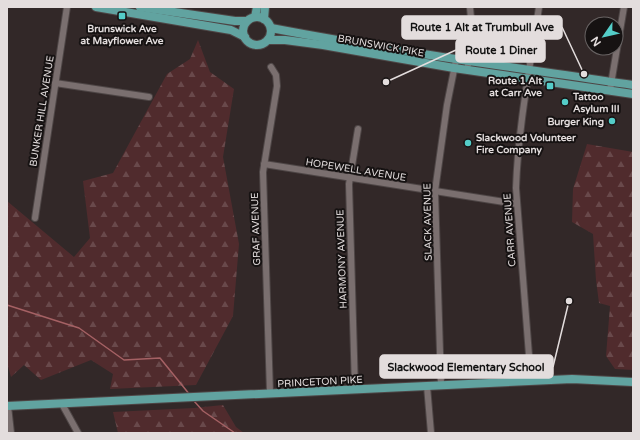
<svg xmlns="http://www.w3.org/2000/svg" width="640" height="440" font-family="'Varela Round',sans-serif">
	<defs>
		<pattern id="forest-firs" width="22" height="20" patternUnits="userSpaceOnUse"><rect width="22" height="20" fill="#502b2d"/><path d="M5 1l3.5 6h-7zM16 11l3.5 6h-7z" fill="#69494b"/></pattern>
	</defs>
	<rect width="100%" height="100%" fill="#322828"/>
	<g fill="url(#forest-firs)">
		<path d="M 198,40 L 210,72 L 234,89 L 223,157 L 239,244 L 233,316 L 196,385 L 110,389 L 113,374 L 91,360 L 41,380 L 24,365 L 11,377 L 7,363 L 7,201 L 74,257 L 90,238 L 83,181 L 113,173 L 167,74 L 190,59 Z"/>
		<path d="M 587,144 L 633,152 L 633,370 L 615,369 L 606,356 L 610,306 L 599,303 L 596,280 L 593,234 L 572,222 L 573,189 Z"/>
		<path d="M 223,405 L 236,427 L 244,433 L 118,433 L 113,412 L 194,408 Z"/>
	</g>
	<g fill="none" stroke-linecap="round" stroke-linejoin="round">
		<g stroke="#a56164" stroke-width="1.5">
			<path d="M 7,305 L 79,328 L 124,360 L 160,358 L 190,395"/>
			<path d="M 194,401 L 203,411 L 235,433"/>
		</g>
		<g stroke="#4e4646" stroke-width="8">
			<g id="minor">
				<path d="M 468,65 C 476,52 471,22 470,7"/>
				<path d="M 55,83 L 149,97"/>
				<path d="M 610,90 L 624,7"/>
				<path d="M 264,164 L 517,204"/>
				<path d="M 35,218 L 67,7"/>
				<path d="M 531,381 L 516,188 C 518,128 530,67 539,7"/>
				<path d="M 441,385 L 435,191 L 447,105 L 456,60"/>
				<path d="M 427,386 L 431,433"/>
				<path d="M 355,389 L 349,184 L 358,129"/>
				<path d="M 270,393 L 263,172 L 277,86 L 276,75 L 271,67"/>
				<path d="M 62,404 L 78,433"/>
				<path d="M 8,406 L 11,433"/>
			</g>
		</g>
		<g stroke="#4e4646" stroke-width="10">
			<g id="major">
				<path d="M 96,7 L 231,30 L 245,37"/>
				<path d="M 140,7 L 235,21 L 247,21"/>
				<path d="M 255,17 L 257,7"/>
				<circle cx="257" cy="31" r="14"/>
				<path d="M 264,19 L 265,7"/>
				<path d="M 271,28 C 391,51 512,67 633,85"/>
				<path d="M 268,40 L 285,40 L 323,45 L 454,68 L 633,94"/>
				<path d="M 7,406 L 572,379 L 633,382"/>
			</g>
		</g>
		<use href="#minor" stroke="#7a6f6f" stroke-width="6"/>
		<use href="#major" stroke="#61a3a0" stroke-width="8"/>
	</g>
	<g fill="#54cdc8" stroke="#161212" stroke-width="1.5">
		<rect x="118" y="12" width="8" height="8" rx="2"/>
		<rect x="546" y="82" width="8" height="8" rx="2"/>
		<circle cx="565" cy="102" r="4"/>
		<circle cx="612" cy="121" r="4"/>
		<circle cx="468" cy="143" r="4"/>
	</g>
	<g text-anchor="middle" stroke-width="4" stroke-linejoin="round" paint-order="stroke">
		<g font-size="10" font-weight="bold" fill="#e3dddd" stroke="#161212" text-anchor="end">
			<text x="122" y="32" text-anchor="middle">Brunswick Ave<tspan x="122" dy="12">at Mayflower Ave</tspan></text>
			<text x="542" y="84">Route 1 Alt<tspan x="542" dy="12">at Carr Ave</tspan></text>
			<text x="573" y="100" text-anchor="start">Tattoo<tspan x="573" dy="12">Asylum III</tspan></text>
			<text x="604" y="125">Burger King</text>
			<text x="476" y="141" text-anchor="start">Slackwood Volunteer<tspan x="476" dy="12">Fire Company</tspan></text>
		</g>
		<g font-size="10" fill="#e3dddd" stroke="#161212">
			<text transform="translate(381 45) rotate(10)" y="4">BRUNSWICK PIKE</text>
			<text transform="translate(41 111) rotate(-81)" y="4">BUNKER HILL AVENUE</text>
			<text transform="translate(356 169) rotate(9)" y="4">HOPEWELL AVENUE</text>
			<text transform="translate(427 222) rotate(-91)" y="4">SLACK AVENUE</text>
			<text transform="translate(255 229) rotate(-92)" y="4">GRAF AVENUE</text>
			<text transform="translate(509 230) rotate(-94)" y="4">CARR AVENUE</text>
			<text transform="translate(341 259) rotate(-92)" y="4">HARMONY AVENUE</text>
			<text transform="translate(320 381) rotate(-3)" y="4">PRINCETON PIKE</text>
		</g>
	</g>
	<path fill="none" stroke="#e3dddd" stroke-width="1.5" d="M584 74L562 27M386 82L456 50M569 301L553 367"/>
	<g fill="#e3dddd" stroke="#161212" stroke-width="1.5">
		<circle cx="584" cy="74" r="4"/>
		<circle cx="386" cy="82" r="4"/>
		<circle cx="569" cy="301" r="4"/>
	</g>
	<g fill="#e3dddd" stroke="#e3dddd" stroke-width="1.5">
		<rect x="402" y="16" width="160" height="23" rx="4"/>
		<rect x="456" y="39" width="89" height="23" rx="4"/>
		<rect x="380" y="355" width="173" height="23" rx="4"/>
	</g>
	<g font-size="11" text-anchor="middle" font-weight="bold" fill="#111">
		<text x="482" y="31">Route 1 Alt at Trumbull Ave</text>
		<text x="501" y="54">Route 1 Diner</text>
		<text x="466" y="371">Slackwood Elementary School</text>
	</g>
	<rect width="640" height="440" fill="none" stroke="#e3dddd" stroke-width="16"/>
	<g transform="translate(604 36) rotate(236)"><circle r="19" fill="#161212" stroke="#686363"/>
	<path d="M0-3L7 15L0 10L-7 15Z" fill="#54cdc8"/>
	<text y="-6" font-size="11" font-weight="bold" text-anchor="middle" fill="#e3dddd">N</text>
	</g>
</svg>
